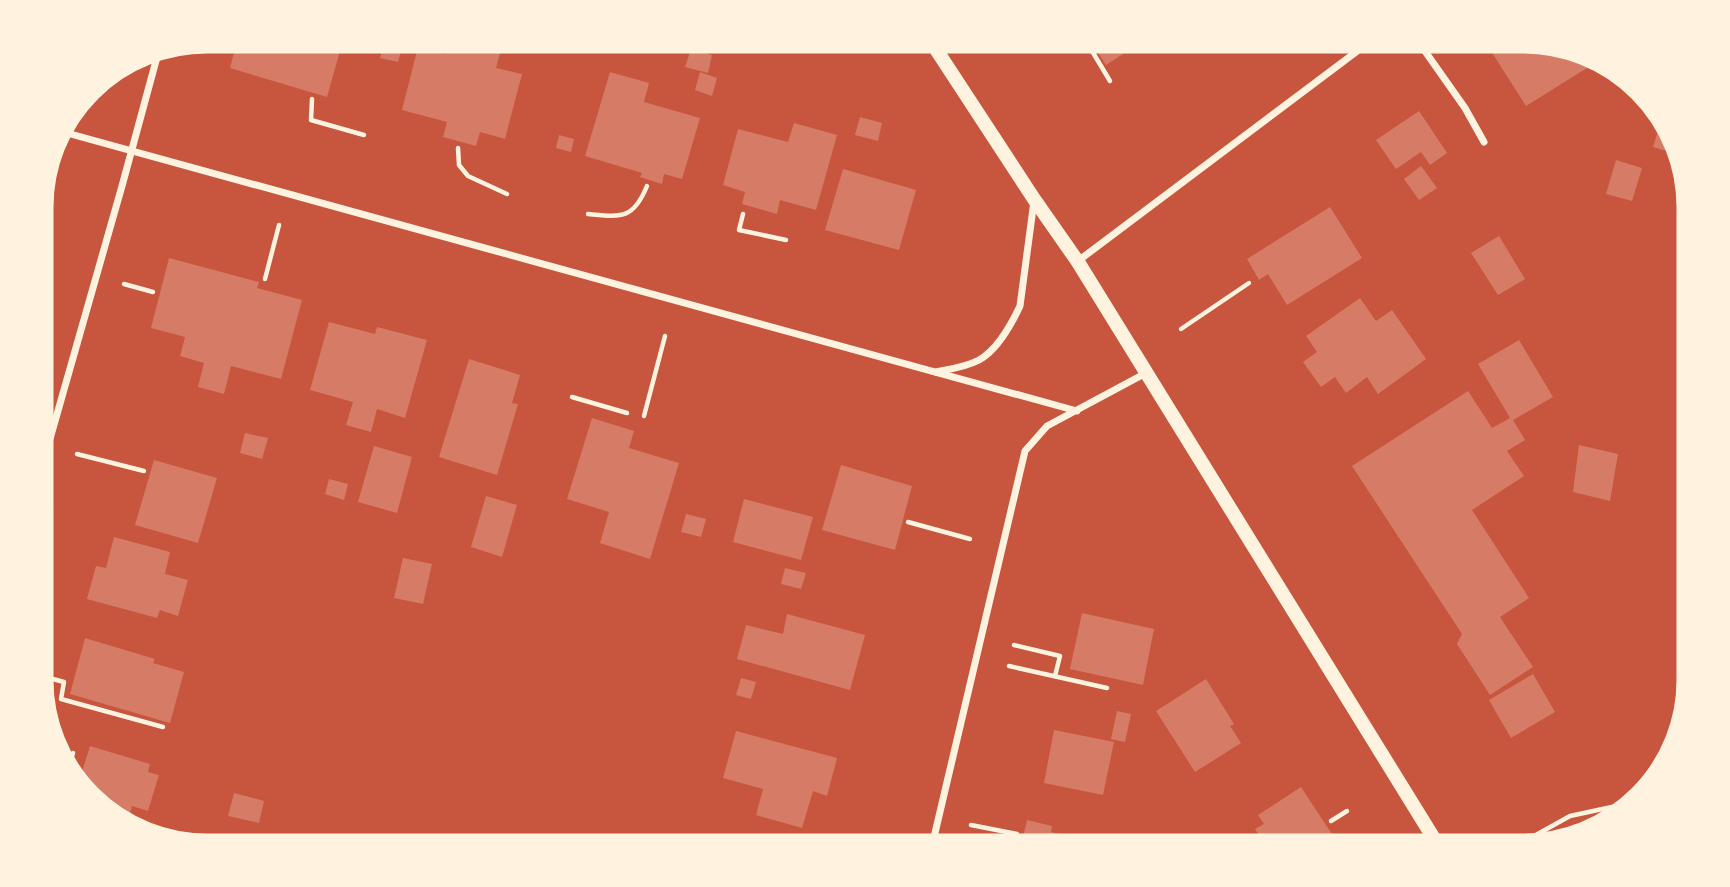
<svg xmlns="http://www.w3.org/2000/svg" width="1730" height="887" font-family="Georgia,serif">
	<rect width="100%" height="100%" fill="#c8553d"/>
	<g fill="#d67c66">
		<path d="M 238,37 L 291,37 L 340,51 L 327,97 L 230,68 Z"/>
		<path d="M 386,37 L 405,37 L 398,62 L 380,58 Z"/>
		<path d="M 450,37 L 485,37 L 503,41 L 496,68 L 522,74 L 505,139 L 480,132 L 476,146 L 443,137 L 447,122 L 402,110 L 418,47 L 446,54 Z"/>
		<path d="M 675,37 L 694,37 L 692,43 Z"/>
		<path d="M 761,37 L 793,37 L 770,51 Z"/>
		<path d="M 1088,37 L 1149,37 L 1106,65 Z"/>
		<path d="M 1180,37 L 1212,37 L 1190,51 Z"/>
		<path d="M 1482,37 L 1523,37 L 1575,49 L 1587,68 L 1526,106 Z"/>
		<path d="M 691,49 L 712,55 L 708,73 L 685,67 Z"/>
		<path d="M 610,72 L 649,83 L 644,102 L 700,118 L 682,179 L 664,174 L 662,184 L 640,177 L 642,173 L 585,156 Z"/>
		<path d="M 700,72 L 717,78 L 712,96 L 695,90 Z"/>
		<path d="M 1419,111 L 1447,153 L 1430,165 L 1421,152 L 1396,169 L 1376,140 Z"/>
		<path d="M 860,117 L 882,123 L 878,141 L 855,135 Z"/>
		<path d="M 794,123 L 837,135 L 816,210 L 780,200 L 777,214 L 742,204 L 745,192 L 723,185 L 738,129 L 788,142 Z"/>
		<path d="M 1659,127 L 1669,129 L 1678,151 L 1677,154 L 1653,147 Z"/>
		<path d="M 559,135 L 574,139 L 571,152 L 556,148 Z"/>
		<path d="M 1616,160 L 1642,168 L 1632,201 L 1606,194 Z"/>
		<path d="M 1421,166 L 1437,188 L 1419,200 L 1404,179 Z"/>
		<path d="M 843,169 L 916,190 L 899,250 L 825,230 Z"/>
		<path d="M 1330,207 L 1362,258 L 1287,305 L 1268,274 L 1259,280 L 1247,259 Z"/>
		<path d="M 1499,236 L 1525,279 L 1498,295 L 1471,253 Z"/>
		<path d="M 169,258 L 259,282 L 257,288 L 302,300 L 281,379 L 231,366 L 224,394 L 198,387 L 204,363 L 180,356 L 185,337 L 151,328 Z"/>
		<path d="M 1360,298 L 1376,321 L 1392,310 L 1426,359 L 1378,394 L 1367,377 L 1346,393 L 1335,377 L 1321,387 L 1303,362 L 1317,352 L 1306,336 Z"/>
		<path d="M 329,322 L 375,334 L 377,327 L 427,340 L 405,418 L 377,409 L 371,432 L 346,425 L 353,402 L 310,390 Z"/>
		<path d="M 1519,340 L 1553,397 L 1513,420 L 1525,440 L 1507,451 L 1524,476 L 1472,510 L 1529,598 L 1500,617 L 1533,667 L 1490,695 L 1457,644 L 1462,634 L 1352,466 L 1468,391 L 1492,428 L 1510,418 L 1478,364 Z"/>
		<path d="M 469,359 L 520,375 L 512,403 L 518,404 L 497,475 L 439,457 Z"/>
		<path d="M 592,418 L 634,431 L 629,448 L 679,463 L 650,559 L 600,543 L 609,512 L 567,499 Z"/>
		<path d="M 245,433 L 268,438 L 262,459 L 240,453 Z"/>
		<path d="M 1579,445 L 1618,454 L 1610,501 L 1573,492 Z"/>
		<path d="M 374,446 L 412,457 L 397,513 L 358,502 Z"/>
		<path d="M 154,460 L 217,478 L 198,543 L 135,525 Z"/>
		<path d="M 841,465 L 912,486 L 895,550 L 822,530 Z"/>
		<path d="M 329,479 L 348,484 L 344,500 L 325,494 Z"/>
		<path d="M 486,496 L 517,505 L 502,557 L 471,547 Z"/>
		<path d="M 744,499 L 813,517 L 801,560 L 733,542 Z"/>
		<path d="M 686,514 L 706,519 L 701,537 L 681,532 Z"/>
		<path d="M 114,537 L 170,552 L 165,574 L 188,580 L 178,616 L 160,610 L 157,618 L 87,599 L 96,566 L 106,568 Z"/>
		<path d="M 403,558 L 432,564 L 423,604 L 394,598 Z"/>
		<path d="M 785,568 L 806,573 L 801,589 L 781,584 Z"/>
		<path d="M 1082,613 L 1154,629 L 1143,685 L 1070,669 Z"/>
		<path d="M 787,614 L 865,635 L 850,690 L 737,659 L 746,625 L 783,634 Z"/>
		<path d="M 85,638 L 155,659 L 153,663 L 184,672 L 170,723 L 70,694 Z"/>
		<path d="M 1533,674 L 1555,712 L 1511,738 L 1489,700 Z"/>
		<path d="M 741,678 L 756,682 L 751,699 L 736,695 Z"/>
		<path d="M 1206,679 L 1234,724 L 1230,726 L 1241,743 L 1195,772 L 1156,711 Z"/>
		<path d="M 1117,711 L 1131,714 L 1125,742 L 1111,739 Z"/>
		<path d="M 1054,730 L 1114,742 L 1103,795 L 1044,783 Z"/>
		<path d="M 736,731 L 837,758 L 827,796 L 813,791 L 802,828 L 756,815 L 763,789 L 723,778 Z"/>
		<path d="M 90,746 L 150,764 L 148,772 L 159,775 L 148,811 L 132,806 L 126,827 L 77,788 Z"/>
		<path d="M 1301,787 L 1341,848 L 1338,850 L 1269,850 L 1255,829 L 1264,824 L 1258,815 Z"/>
		<path d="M 234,793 L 264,801 L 259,823 L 228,816 Z"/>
		<path d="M 1027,820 L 1052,826 L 1051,832 L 1097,842 L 1095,850 L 1020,850 Z"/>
		<path d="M 683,842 L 709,849 L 709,850 L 680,850 Z"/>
	</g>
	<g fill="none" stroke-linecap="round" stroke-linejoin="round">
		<g stroke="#fff3e0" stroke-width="4.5">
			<path d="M 194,41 L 230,49"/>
			<path d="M 1089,46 L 1110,81"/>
			<path d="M 312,99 L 311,120 L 364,135"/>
			<path d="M 458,148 L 459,165 L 468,176 L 507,194"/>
			<path d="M 588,214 C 621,217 633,220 647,186"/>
			<path d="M 743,214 L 739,230 L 786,240"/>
			<path d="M 265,279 L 279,225"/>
			<path d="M 124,284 L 153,292"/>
			<path d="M 1181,329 L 1249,283"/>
			<path d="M 572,397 L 627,413"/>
			<path d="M 644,416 L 665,336"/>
			<path d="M 77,454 L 144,471"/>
			<path d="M 908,522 L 970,539"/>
			<path d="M 1014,645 L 1060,656 L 1055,676"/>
			<path d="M 1009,666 L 1107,688"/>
			<path d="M 38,675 L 64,682 L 61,699 L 163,727"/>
			<path d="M 67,773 L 73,753"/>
			<path d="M 1331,821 L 1347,811"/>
			<path d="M 971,825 L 1017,834"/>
			<path d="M 1509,850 L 1570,816 L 1635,802"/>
		</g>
		<g stroke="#fff3e0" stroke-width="7">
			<path d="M 1415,37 L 1465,108 L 1484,142"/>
			<path d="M 56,130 L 1077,411"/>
			<path d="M 1078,261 L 1376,37"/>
			<path d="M 936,372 C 950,369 966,367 979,360 C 997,350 1012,323 1020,306 L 1034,201"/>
			<path d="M 38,481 L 122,186 L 160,46"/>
			<path d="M 931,850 L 1025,451 L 1047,426 L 1146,373"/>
		</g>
		<path stroke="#fff3e0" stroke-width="14" d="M 928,37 L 1034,199 L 1078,262 L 1441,850"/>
	</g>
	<path d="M0 0H1730V887H0ZM207 49H1523A158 158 0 0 1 1681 207V680A158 158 0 0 1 1523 838H207A158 158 0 0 1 49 680V207A158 158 0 0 1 207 49Z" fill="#fff3e0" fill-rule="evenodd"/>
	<path fill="none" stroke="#fff3e0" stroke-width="9" d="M207 49H1523A158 158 0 0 1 1681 207V680A158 158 0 0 1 1523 838H207A158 158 0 0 1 49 680V207A158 158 0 0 1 207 49Z"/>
</svg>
